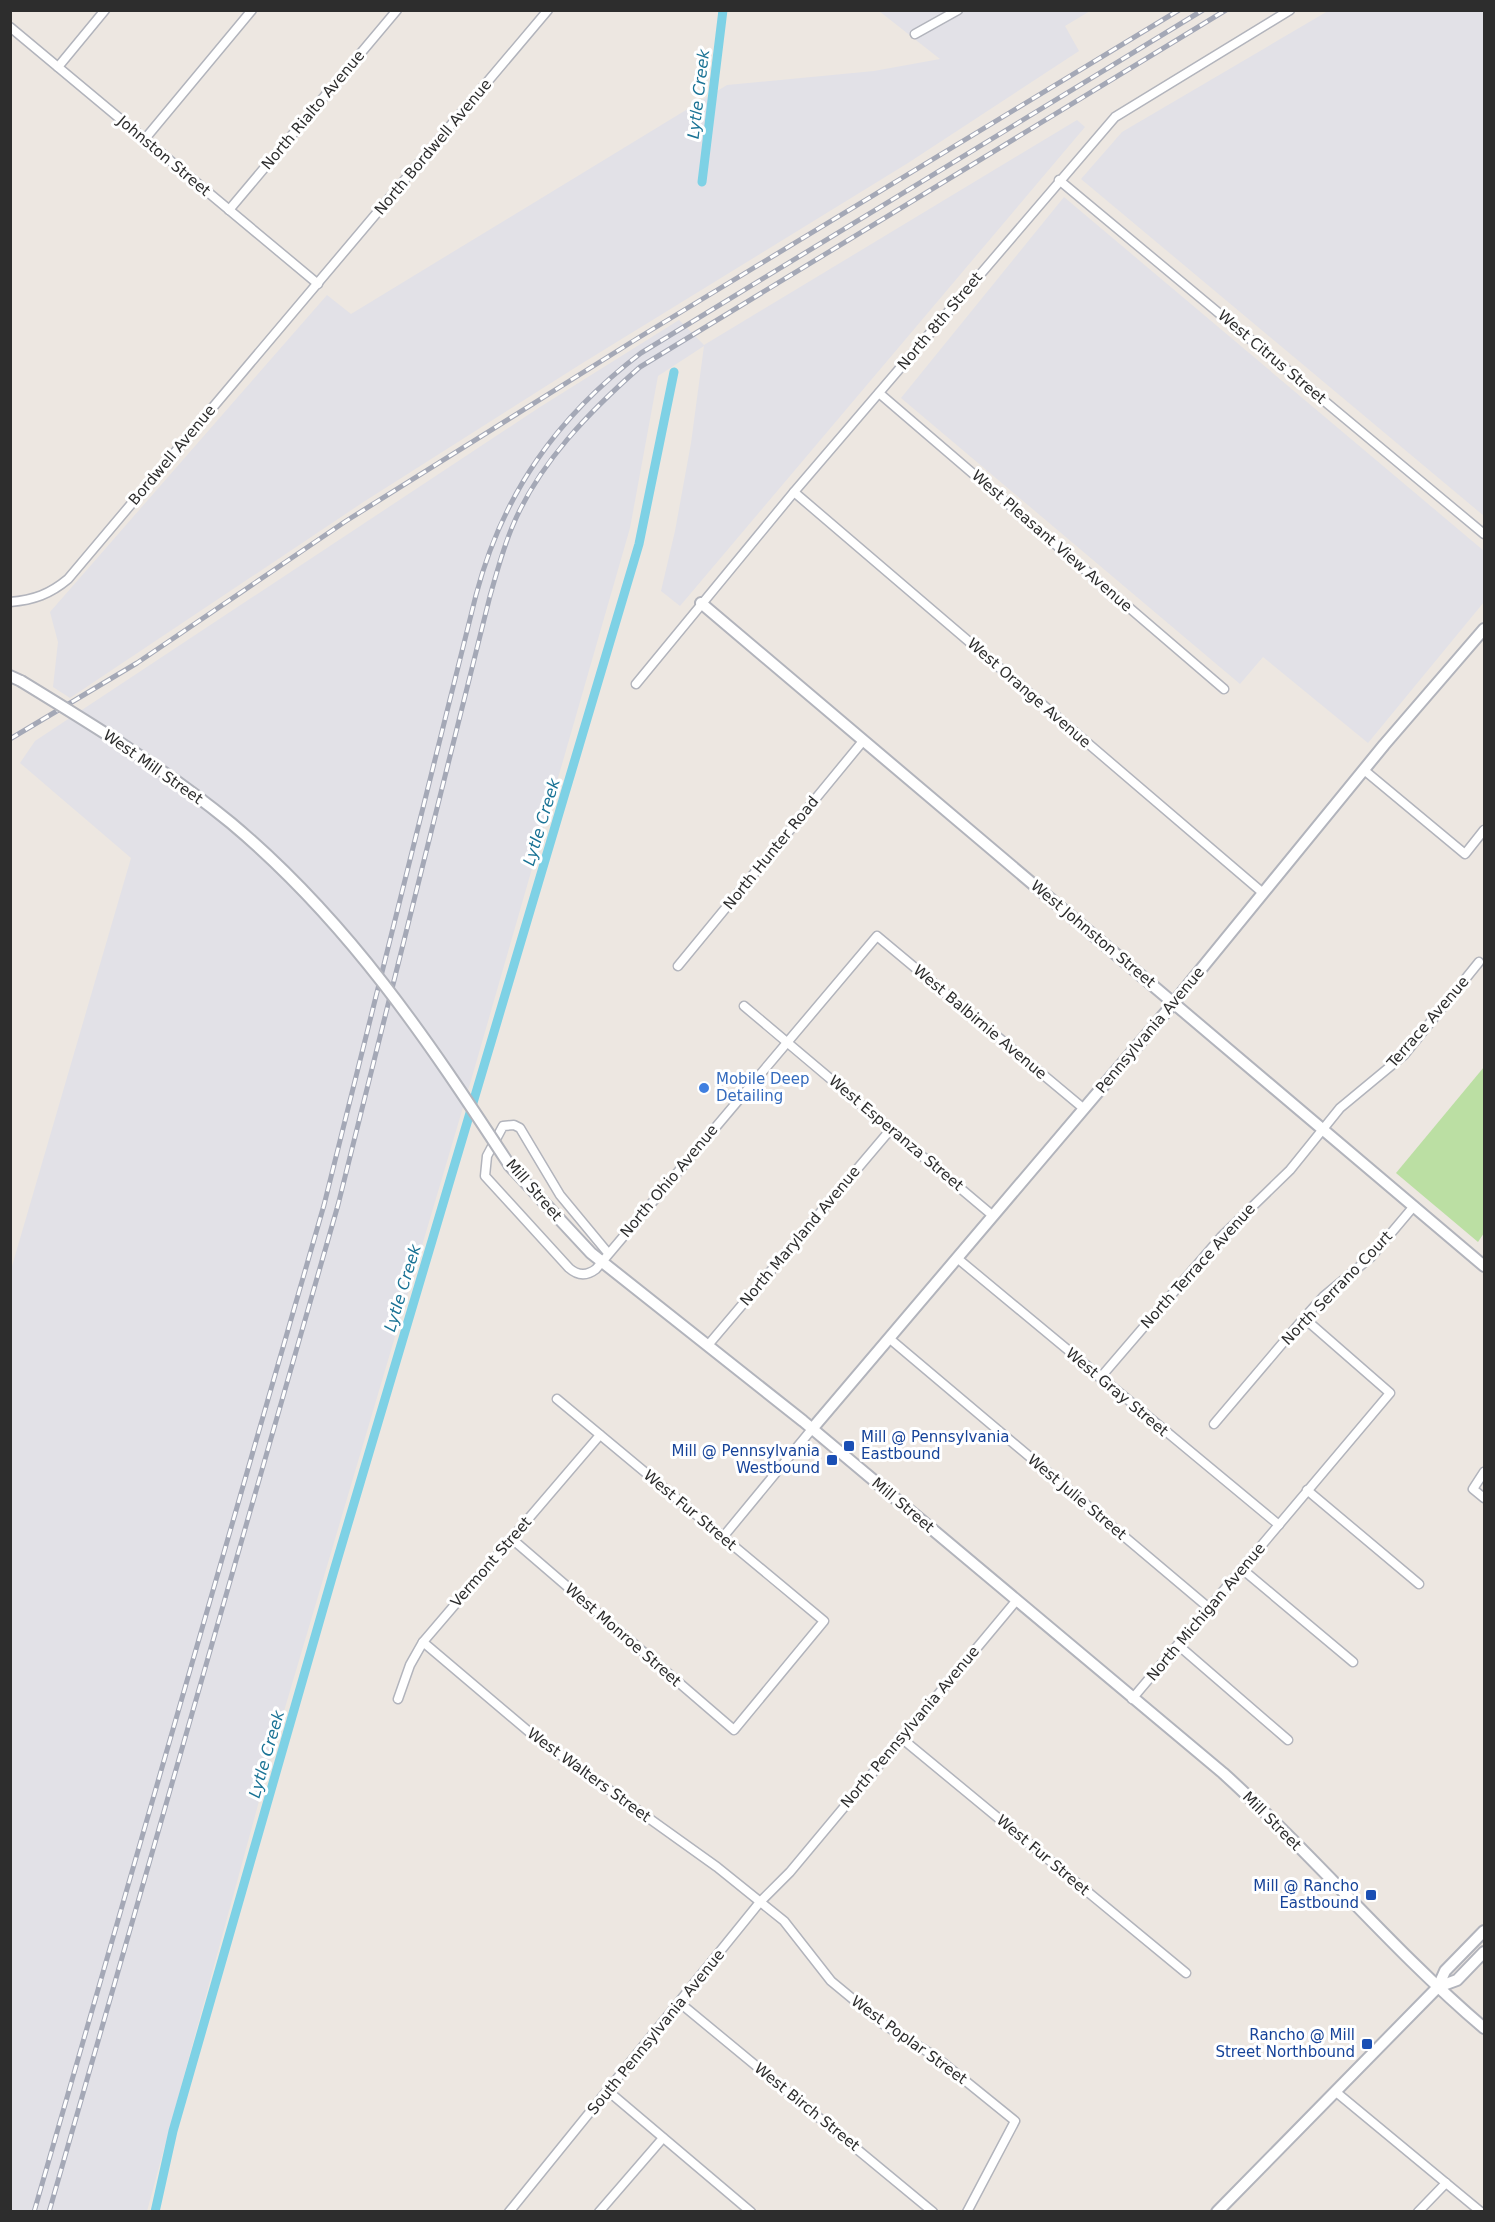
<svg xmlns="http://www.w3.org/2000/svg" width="1495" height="2222" font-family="'DejaVu Sans',sans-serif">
	<rect width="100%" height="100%" fill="#ede7e1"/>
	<g fill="#e2e1e7">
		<path d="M 879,11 L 1090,11 L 1065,26 L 1079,51 L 908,163 L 581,364 L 365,501 L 70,698 L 53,687 L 58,642 L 50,612 L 327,295 L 351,314 L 727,85 L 874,71 L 940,59 Z"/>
		<path d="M 1328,11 L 1484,11 L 1484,516 L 1081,179 L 1122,132 Z"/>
		<path d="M 1077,120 L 1085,127 L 680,606 L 661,591 L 675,531 L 691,443 L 704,346 L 658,376 L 630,528 L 472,1077 L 279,1728 L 147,2211 L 11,2211 L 10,1273 L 131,858 L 20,763 L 35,741 L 540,407 L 679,320 L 704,345 Z"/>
		<path d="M 1064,197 L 1484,551 L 1484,602 L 1368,743 L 1263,657 L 1240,684 L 901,398 Z"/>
	</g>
	<path fill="#bbdfa3" d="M 1484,1067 L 1484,1233 L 1478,1242 L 1396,1173 Z"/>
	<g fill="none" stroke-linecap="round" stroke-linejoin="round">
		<g stroke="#7ed1e5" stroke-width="9">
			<path d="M 702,182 L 723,10"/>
			<path d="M 155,2212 L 173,2131 L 333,1574 L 639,544 L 674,372"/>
		</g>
		<g stroke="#b2b4bc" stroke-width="11">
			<g id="minor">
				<path d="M 10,27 L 318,284"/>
				<path d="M 915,34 L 958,10"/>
				<path d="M 58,67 L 105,10"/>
				<path d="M 144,140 L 252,10"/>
				<path d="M 1059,180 L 1484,534"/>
				<path d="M 229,210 L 397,10"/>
				<path d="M 879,393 L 1224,689"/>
				<path d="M 794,492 L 1263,893"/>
				<path d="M 10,602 C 34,600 50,594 68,579 L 548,10"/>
				<path d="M 636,684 L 794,492 L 1115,117 L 1290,10"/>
				<path d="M 1364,770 L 1465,854 L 1484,830"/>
				<path d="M 678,966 L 863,741"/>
				<path d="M 744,1006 L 992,1215"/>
				<path d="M 608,1253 L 560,1195 L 520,1128 L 514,1125 L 503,1126 L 487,1156 L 485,1176 L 569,1268 C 578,1276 587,1276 596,1269 L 877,936 L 1083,1108"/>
				<path d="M 957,1258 L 1279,1525"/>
				<path d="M 890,1339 L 1209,1608"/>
				<path d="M 709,1344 L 891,1129"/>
				<path d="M 1100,1378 L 1221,1237 L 1290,1170 L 1340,1108 L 1404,1055 L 1479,962"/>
				<path d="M 1214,1424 L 1304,1318 L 1324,1296 L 1371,1257 L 1414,1206"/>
				<path d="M 1484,1472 L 1473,1489 L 1484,1498"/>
				<path d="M 1307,1490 L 1419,1584"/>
				<path d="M 723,1537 L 812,1429"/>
				<path d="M 512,1539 L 734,1730 L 824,1621 L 557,1399"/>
				<path d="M 1242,1569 L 1353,1662"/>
				<path d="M 423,1642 L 534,1736 L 717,1867 L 784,1921 L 831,1981 L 883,2024 L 936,2057 L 1015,2121 L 967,2212"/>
				<path d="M 1178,1645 L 1288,1740"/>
				<path d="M 398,1699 L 410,1665 L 423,1642 L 600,1435"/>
				<path d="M 1132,1699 L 1390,1393 L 1304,1318"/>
				<path d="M 900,1737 L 1186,1973"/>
				<path d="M 680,2003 L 933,2212"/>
				<path d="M 608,2091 L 751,2212"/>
				<path d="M 1336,2092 L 1481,2212"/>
				<path d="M 509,2212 L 760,1902 L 790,1872 L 1016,1601"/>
				<path d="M 599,2212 L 663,2138"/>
				<path d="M 1418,2212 L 1446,2183"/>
			</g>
		</g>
		<g stroke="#b2b4bc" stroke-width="14">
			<g id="tertiary">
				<path d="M 701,603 L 1484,1266"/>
				<path d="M 812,1429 L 1166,1012 L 1384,745 L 1484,629"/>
				<path d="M 1217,2212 L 1438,1987"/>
			</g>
		</g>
		<g stroke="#b2b4bc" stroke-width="14">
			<g id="secondary">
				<path d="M 10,676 L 21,681"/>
				<path d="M 510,1166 L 591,1253 L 803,1421 L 1223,1773 C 1313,1854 1391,1949 1484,2028"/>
				<path d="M 1438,1987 L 1445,1971 L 1484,1931"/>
				<path d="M 1438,1987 L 1457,1980 L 1484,1952"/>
			</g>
		</g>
		<use href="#minor" stroke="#fff" stroke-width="8"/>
		<use href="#tertiary" stroke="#fff" stroke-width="10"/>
		<use href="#secondary" stroke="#fff" stroke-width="10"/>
		<g stroke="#a4a8b6" stroke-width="5">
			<g id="rail">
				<path d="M 10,739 L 137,663 L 346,521 L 638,338 L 1179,10"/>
				<path d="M 34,2212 L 324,1205 L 476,595 C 503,493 557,417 641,353 L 1203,10"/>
				<path d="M 49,2212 L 338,1205 L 490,596 C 497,572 503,548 513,525 C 539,463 590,411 640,367 L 1226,10"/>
			</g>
		</g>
		<use href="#rail" stroke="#fff" stroke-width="3" stroke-dasharray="9" stroke-linecap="butt"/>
		<g stroke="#b2b4bc" stroke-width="14" stroke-linecap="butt">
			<path id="secondary-bridge" d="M 21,681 C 93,725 165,769 231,823 C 349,922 427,1039 510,1166"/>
		</g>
		<use href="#secondary-bridge" stroke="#fff" stroke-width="10"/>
	</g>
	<circle fill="#3f7fe0" stroke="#fff" stroke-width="2" cx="704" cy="1088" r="6"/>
	<g fill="#1a4fb4" stroke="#fff" stroke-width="2">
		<rect x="843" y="1440" width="12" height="12" rx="3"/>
		<rect x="826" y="1454" width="12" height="12" rx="3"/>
		<rect x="1365" y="1889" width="12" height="12" rx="3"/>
		<rect x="1361" y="2038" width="12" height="12" rx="3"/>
	</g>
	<g text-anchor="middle" stroke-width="6" stroke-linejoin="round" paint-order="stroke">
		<g font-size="15" fill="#2d2d2d" stroke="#fff">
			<text transform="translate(313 110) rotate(-50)" y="5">North Rialto Avenue</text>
			<text transform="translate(433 147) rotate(-50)" y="5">North Bordwell Avenue</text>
			<text transform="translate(164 156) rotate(40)" y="5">Johnston Street</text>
			<text transform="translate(940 321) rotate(-50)" y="5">North 8th Street</text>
			<text transform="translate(1272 357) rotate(40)" y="5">West Citrus Street</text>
			<text transform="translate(172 455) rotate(-50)" y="5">Bordwell Avenue</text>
			<text transform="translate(1052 541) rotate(41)" y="5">West Pleasant View Avenue</text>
			<text transform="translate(1029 693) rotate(41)" y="5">West Orange Avenue</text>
			<text transform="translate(153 767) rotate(35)" y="5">West Mill Street</text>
			<text transform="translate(771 853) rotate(-51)" y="5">North Hunter Road</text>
			<text transform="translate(1093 934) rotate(40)" y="5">West Johnston Street</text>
			<text transform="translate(980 1022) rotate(40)" y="5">West Balbirnie Avenue</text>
			<text transform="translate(1428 1022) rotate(-49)" y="5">Terrace Avenue</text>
			<text transform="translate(1150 1030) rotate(-50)" y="5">Pennsylvania Avenue</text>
			<text transform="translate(896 1133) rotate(40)" y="5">West Esperanza Street</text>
			<text transform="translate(669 1181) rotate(-50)" y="5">North Ohio Avenue</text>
			<text transform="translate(534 1190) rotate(49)" y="5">Mill Street</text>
			<text transform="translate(800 1236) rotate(-50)" y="5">North Maryland Avenue</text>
			<text transform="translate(1198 1266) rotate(-48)" y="5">North Terrace Avenue</text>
			<text transform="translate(1337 1288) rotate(-46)" y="5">North Serrano Court</text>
			<text transform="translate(1117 1392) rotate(40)" y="5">West Gray Street</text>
			<text transform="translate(1077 1497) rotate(40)" y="5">West Julie Street</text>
			<text transform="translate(903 1505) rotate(40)" y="5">Mill Street</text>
			<text transform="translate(690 1510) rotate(40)" y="5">West Fur Street</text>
			<text transform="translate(491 1562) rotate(-49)" y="5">Vermont Street</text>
			<text transform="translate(1206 1612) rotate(-50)" y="5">North Michigan Avenue</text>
			<text transform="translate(623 1635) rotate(41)" y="5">West Monroe Street</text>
			<text transform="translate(910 1727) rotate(-50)" y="5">North Pennsylvania Avenue</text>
			<text transform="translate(589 1775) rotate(36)" y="5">West Walters Street</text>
			<text transform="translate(1272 1821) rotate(45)" y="5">Mill Street</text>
			<text transform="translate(1043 1855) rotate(40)" y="5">West Fur Street</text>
			<text transform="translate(656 2032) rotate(-51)" y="5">South Pennsylvania Avenue</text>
			<text transform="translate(909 2040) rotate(36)" y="5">West Poplar Street</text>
			<text transform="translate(807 2107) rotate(39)" y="5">West Birch Street</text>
		</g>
		<g font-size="15" fill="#366cbe" stroke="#fff" text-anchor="start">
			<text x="716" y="1084">Mobile Deep<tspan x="716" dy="17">Detailing</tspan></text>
		</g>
		<g font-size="15" fill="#164399" stroke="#fff" text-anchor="end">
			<text x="861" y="1442" text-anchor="start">Mill @ Pennsylvania<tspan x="861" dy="17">Eastbound</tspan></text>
			<text x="820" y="1456">Mill @ Pennsylvania<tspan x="820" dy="17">Westbound</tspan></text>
			<text x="1359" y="1891">Mill @ Rancho<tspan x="1359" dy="17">Eastbound</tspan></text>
			<text x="1355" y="2040">Rancho @ Mill<tspan x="1355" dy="17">Street Northbound</tspan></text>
		</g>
		<g font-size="16" font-style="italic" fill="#1a7395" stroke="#fff">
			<text transform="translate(698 94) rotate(-83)" y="6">Lytle Creek</text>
			<text transform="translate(541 822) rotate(-73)" y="6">Lytle Creek</text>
			<text transform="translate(402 1288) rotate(-73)" y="6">Lytle Creek</text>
			<text transform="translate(266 1754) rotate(-74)" y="6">Lytle Creek</text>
		</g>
	</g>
	<rect width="1495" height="2222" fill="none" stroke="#2d2d2d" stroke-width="24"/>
</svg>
